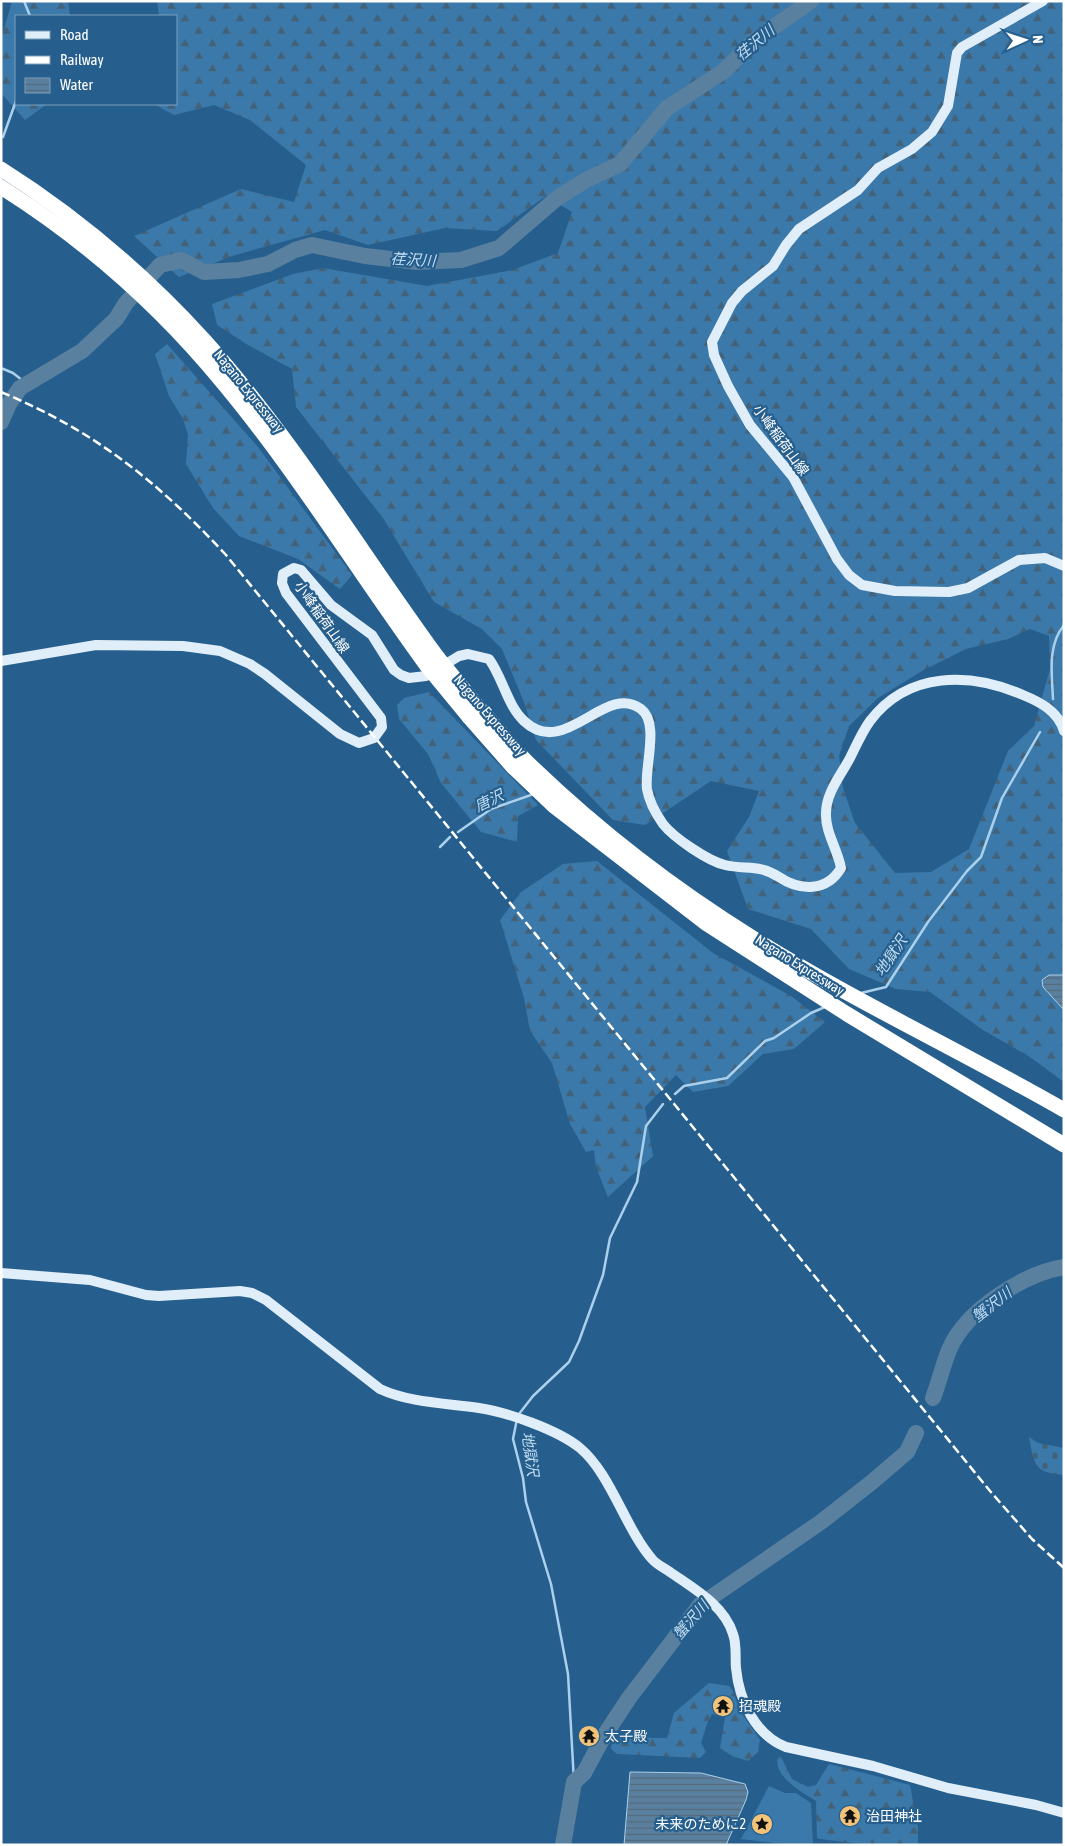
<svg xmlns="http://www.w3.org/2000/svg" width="1065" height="1846" font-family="'Asap Condensed','Noto Sans JP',sans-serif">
	<defs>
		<pattern id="forest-firs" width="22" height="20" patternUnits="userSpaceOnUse" patternTransform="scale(1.25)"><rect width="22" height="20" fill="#3a79a9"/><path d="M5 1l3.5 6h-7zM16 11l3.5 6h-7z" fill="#43627a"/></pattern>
		<pattern id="cemetery-stones" width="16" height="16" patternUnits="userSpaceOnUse" patternTransform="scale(1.25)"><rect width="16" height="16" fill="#3a79a9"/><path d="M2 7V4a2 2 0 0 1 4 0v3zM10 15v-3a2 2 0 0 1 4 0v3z" fill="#43627a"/></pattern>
		<pattern id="water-rules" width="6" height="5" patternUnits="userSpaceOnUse" patternTransform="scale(1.25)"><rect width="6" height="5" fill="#5a809f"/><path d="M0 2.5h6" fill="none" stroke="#54697a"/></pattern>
	</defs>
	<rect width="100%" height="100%" fill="#265f8d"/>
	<path fill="#3a79a9" d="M 769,1786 L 785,1793 L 796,1793 L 811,1803 L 813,1845 L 790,1845 L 741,1839 Z"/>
	<g fill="url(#forest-firs)" fill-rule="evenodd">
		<path d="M 12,1 L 68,1 L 70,16 L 16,16 L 16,104 L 47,104 L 25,120 L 1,93 L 1,40 Z"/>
		<path d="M 157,1 L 1064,1 L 1064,1082 L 1030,1057 L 983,1030 L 930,992 L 896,989 L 849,969 L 811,929 L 748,909 L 727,851 L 749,817 L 759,791 L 711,781 L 645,825 L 613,820 L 536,740 L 524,702 L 502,649 L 482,629 L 434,602 L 383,518 L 296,407 L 292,369 L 248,345 L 217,325 L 212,304 L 293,274 L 323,268 L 427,286 L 512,270 L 558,253 L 572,212 L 546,196 L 497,231 L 445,228 L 368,245 L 325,230 L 232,256 L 179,277 L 134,236 L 241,189 L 294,202 L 306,165 L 250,120 L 214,105 L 174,115 L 154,104 L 176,104 L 176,16 L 159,16 ZM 1030,629 L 1049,636 L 1050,669 L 1034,726 L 1008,751 L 969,849 L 931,872 L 895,873 L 855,823 L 843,788 L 839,756 L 849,726 L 878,698 L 922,671 L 966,649 L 1008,639 Z"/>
		<path d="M 167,344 L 258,447 L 352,575 L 340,589 L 298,559 L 239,536 L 213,508 L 186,464 L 188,435 L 183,419 L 169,396 L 155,354 Z"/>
		<path d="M 429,692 L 538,805 L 518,816 L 517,842 L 481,832 L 441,783 L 428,754 L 399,719 L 397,705 L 404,698 Z"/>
		<path d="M 597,861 L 713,953 L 791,996 L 825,1022 L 794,1049 L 763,1054 L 728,1086 L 693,1092 L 676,1075 L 645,1107 L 653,1156 L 608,1197 L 596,1167 L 594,1150 L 586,1152 L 570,1124 L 552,1063 L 530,1031 L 524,998 L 500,920 L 521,892 L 563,864 Z"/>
		<path d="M 709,1683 L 729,1686 L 733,1691 L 740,1711 L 760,1740 L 758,1752 L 748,1761 L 732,1756 L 720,1748 L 725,1717 L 712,1714 L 707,1724 L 701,1743 L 706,1752 L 700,1758 L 617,1754 L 611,1749 L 612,1742 L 631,1732 L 651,1738 L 667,1738 L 674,1713 Z"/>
		<path d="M 778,1756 L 781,1757 L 792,1779 L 808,1787 L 816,1785 L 829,1764 L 910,1785 L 918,1828 L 918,1845 L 869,1845 L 820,1839 L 817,1838 L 816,1801 C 802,1792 772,1776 778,1756 Z"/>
	</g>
	<path fill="url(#cemetery-stones)" d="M 1029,1437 L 1038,1443 L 1064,1448 L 1064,1475 C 1034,1473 1034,1464 1029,1437 Z"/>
	<g fill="url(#water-rules)" stroke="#aad0eb">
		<path d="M 1049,975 L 1064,975 L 1064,1010 L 1043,987 L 1042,980 Z"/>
		<path d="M 630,1772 L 701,1773 L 745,1784 L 748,1792 L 746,1800 L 726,1845 L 624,1845 Z"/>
	</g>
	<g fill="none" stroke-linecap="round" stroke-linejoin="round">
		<g stroke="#aad0eb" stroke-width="2.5">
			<path d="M 24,1 L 30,16"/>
			<path d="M 3,137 L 16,101"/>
			<path d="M 1,368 L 13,373 L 27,384"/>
			<path d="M 1053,699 C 1052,674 1047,646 1064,625"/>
			<path d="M 458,832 L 491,809 L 531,795"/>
			<path d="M 440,847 L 450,837"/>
			<path d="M 861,993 L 886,987 L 928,922 L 967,871 L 981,857 L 1002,798 L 1040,732"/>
			<path d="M 675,1094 L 684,1086 L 727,1078 L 765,1041 L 774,1038 L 811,1013 L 825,1007"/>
			<path d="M 519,1414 L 533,1396 L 569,1362 L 579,1341 L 603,1275 L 610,1238 L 637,1182 L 646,1126 L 663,1104"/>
			<path d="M 517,1419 L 513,1439 L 523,1478 L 526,1502 L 551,1584 L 568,1674 L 574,1782"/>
		</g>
		<g stroke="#5a809f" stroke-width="16">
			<path d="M 1,422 L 9,404 L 20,388 L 82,351 L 116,319 L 126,303 L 160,265 L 181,260 L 204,272 L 239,270 L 268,264 L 295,250 L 312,245 L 365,256 L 417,262 L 461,260 L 499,248 L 556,199 L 586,180 L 620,164 L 667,108 L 724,71 L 754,41 L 811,1"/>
			<path d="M 933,1398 C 939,1382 943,1365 949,1350 C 966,1310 1023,1274 1064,1267"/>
			<path d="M 563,1845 L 574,1782 L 584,1773 L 604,1736 L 629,1698 L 700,1605 L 821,1522 L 872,1482 L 907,1452 L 916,1433"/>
		</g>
		<g stroke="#e0eef9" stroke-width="10">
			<path d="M 1043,1 L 962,47 L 957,53 L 948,106 L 932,132 L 912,149 L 878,168 L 858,190 L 799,229 L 786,245 L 773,266 L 742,291 L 732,303 L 712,342 L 714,355 L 728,386 L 750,425 L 793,477 L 837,559 L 849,575 L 862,585 L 895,591 L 949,592 L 968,588 L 1019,560 L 1045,558 L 1064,566"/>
			<path d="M 1,661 L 96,645 L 183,646 L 220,651 L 250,664 L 265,674 L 340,734 L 359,743 L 374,738 L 382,727 L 381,718 L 286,593 L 282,583 L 283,574 L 294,568 L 301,570 L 331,605 L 372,635 L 394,670 L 401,675 L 409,678 L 426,676 L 459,656 L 468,654 L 489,659 C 503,678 507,705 524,721 C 565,760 605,682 641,709 C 660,723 644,768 647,789 C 649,801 656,814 663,824 C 674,838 708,861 725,865 C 746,870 759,864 779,877 C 800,891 827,892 841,868 C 838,850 825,832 826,813 C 826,793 841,775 850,758 C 856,746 862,732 870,721 C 908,671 970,672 1023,695 C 1040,702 1058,711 1064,731"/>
			<path d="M 1,1273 L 90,1280 L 146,1295 L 159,1296 L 240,1291 L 252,1293 L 266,1300 L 380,1389 C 410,1403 446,1403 479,1408 C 507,1412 558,1430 580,1448 C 611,1474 625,1528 652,1559 C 656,1564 664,1568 670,1572 C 694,1589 724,1605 733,1634 C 737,1645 735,1657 736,1668 C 739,1700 755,1735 786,1747 L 873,1766 L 948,1788 L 1036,1805 L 1064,1813"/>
		</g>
		<g stroke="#fff" stroke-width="15">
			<path d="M 1,169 C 77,217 145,275 205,341 C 293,439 361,553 438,658"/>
			<path d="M 1,187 C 85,240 161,307 224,384 C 298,473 359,573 427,666"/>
			<path d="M 479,708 C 496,726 510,745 527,762 C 594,827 674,889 753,938 C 854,1001 961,1051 1064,1110"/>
			<path d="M 469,717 L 513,767 L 554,806 L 707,924 L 847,1014 L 1064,1145"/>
		</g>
		<path stroke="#fff" stroke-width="2.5" stroke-dasharray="9 4" stroke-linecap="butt" d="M 1,392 C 95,431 158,482 226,555 L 990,1491 L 1032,1539 L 1064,1568"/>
		<g stroke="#fff" stroke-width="15">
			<path d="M 438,658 L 479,708"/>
			<path d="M 427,666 L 469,717"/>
		</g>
	</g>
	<defs>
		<g id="temple-disc" transform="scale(1.125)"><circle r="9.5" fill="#f4c37a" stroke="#265f8d"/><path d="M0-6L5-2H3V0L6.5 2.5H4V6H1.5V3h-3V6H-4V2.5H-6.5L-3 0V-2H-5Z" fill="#111"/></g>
		<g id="sight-disc" transform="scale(1.125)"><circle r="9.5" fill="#f4c37a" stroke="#265f8d"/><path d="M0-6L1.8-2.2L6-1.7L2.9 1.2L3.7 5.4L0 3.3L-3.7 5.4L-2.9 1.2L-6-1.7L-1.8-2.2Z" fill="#111"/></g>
	</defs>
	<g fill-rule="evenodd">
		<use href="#temple-disc" x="723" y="1706"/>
		<use href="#temple-disc" x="589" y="1736"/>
		<use href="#temple-disc" x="850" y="1816"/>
		<use href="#sight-disc" x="762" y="1824"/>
	</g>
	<g text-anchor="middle" stroke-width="4.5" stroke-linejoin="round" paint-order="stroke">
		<g font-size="14" fill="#fff" stroke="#265f8d">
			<text transform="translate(249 391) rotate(51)" y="5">Nagano Expressway</text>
			<text transform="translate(781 440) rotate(54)" y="5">小峰稲荷山線</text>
			<text transform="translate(322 617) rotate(55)" y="5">小峰稲荷山線</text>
			<text transform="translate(490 715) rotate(49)" y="5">Nagano Expressway</text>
			<text transform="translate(800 965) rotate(32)" y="5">Nagano Expressway</text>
		</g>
		<g font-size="14" fill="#fff" stroke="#265f8d" text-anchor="start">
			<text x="739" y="1711">招魂殿</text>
			<text x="605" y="1741">太子殿</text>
			<text x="866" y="1821">治田神社</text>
			<text x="746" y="1829" text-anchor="end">未来のために2</text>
		</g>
		<g font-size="15" font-style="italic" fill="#c1ddf2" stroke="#265f8d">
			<text transform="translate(755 43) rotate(-40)" y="5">荏沢川</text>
			<text transform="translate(413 260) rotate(3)" y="5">荏沢川</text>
			<text transform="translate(489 801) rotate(-26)" y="5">唐沢</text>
			<text transform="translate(891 956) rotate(-56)" y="5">地獄沢</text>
			<text transform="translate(992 1305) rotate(-38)" y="5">蟹沢川</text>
			<text transform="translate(530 1454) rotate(82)" y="5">地獄沢</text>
			<text transform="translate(691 1620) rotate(-49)" y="5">蟹沢川</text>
		</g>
	</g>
	<rect width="1065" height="1846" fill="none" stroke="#ffffff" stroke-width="5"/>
	<rect x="15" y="15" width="162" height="90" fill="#265f8d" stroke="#7d9fbb"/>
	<rect x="25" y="31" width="25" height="8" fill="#e0eef9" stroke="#7d9fbb"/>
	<text x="60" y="40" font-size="15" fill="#ffffff">Road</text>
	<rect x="25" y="56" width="25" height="8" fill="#ffffff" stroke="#7d9fbb"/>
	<text x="60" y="65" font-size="15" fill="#ffffff">Railway</text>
	<rect x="25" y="78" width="25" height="15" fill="url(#water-rules)" stroke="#7d9fbb"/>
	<text x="60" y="90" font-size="15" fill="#ffffff">Water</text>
	<g transform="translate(1025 40) rotate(87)" stroke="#265f8d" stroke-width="4" paint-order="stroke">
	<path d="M0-4L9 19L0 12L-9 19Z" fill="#ffffff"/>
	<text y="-8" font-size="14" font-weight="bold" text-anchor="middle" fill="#ffffff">N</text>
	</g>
</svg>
